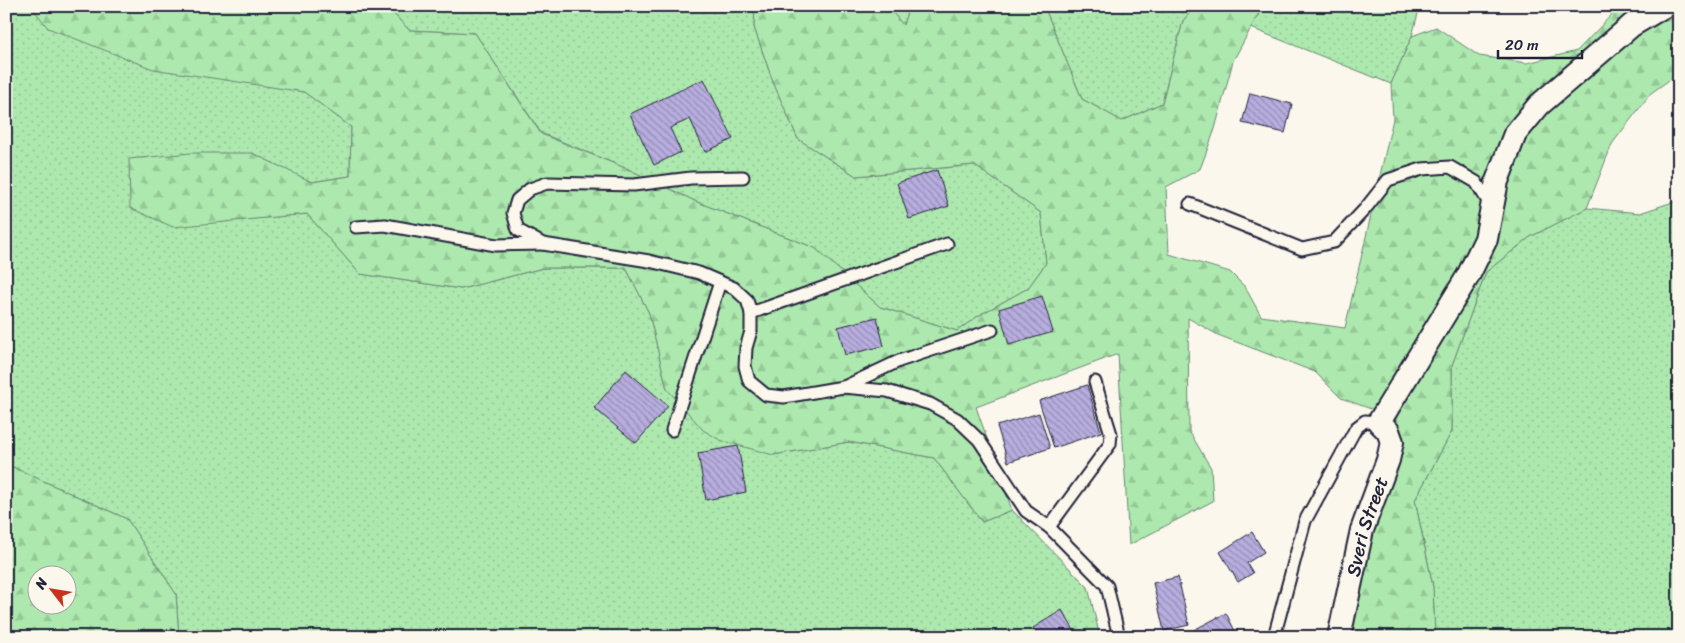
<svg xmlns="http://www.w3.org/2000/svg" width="1685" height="643" font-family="Sriracha,sans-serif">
	<defs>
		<pattern id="grass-dots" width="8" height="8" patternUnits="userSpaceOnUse" patternTransform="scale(1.25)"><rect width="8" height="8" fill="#ade9ae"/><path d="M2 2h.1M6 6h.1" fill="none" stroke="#95c897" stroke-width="1.8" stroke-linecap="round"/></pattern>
		<pattern id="forest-firs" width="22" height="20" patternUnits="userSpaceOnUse" patternTransform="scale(1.25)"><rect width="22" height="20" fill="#ade9ae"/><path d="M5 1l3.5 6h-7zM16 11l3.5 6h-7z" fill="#95c897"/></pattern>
		<pattern id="building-back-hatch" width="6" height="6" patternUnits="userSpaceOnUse" patternTransform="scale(1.25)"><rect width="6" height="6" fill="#b7adde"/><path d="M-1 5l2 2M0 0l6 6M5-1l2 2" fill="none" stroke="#948cb5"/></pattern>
	</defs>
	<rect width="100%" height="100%" fill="#fbf7ec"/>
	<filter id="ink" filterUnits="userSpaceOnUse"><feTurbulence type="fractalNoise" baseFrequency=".02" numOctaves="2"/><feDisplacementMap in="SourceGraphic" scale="10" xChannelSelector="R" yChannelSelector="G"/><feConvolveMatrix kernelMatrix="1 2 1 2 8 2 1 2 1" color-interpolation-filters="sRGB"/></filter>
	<g filter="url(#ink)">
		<g fill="url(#grass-dots)" stroke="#688674">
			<path d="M 6,6 L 31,6 L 49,28 L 229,79 L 304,92 L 351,127 L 350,176 L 311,182 L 252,153 L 241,220 L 307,214 L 360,274 L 461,289 L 543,268 L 626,268 L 649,313 L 667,389 L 773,455 L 849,442 L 934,458 L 982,522 L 1012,510 L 1088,587 L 1100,637 L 179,637 L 176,594 L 127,519 L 6,464 Z"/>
			<path d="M 386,6 L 755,6 L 754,27 L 773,82 L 798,139 L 856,176 L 974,165 L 1041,213 L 1046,263 L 1028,288 L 978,316 L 957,331 L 880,307 L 815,248 L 697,202 L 630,170 L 541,133 L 475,33 L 409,30 Z"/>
			<path d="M 887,6 L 909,6 L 903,26 Z"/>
			<path d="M 1044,6 L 1195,6 L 1183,21 L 1162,103 L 1122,121 L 1082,99 Z"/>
			<path d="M 1263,6 L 1420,6 L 1412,36 L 1391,84 L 1251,28 Z"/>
			<path d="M 1679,200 L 1679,637 L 1435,637 L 1433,587 L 1415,500 L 1452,431 L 1452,365 L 1486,272 L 1530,237 L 1587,208 L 1640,213 Z"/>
		</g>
		<g fill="url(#forest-firs)" stroke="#688674" fill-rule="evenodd">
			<path d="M 31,6 L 386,6 L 409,30 L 475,33 L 541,134 L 630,170 L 697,202 L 815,248 L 880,307 L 957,331 L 978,316 L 1028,288 L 1046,263 L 1041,213 L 974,165 L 856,176 L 798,139 L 773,82 L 754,27 L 755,6 L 887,6 L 903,25 L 909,6 L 1044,6 L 1082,99 L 1122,121 L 1162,103 L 1183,21 L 1195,6 L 1263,6 L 1233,61 L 1215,129 L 1200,169 L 1166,187 L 1169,254 L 1230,272 L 1245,287 L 1261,316 L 1345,328 L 1393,119 L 1391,84 L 1412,36 L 1436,27 L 1479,56 L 1527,63 L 1577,51 L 1620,6 L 1679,6 L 1679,73 L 1651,93 L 1612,144 L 1587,208 L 1530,237 L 1486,272 L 1452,365 L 1452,431 L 1415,500 L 1433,587 L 1435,637 L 1350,637 L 1372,531 L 1402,437 L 1393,417 L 1341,398 L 1315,372 L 1218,335 L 1188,318 L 1189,431 L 1211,468 L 1213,501 L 1129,545 L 1118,354 L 976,407 L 1012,510 L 982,522 L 934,458 L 849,442 L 773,455 L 720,440 L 703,430 L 667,389 L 649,313 L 626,268 L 543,268 L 461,289 L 360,274 L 307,214 L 173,227 L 130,208 L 129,159 L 191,153 L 252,153 L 312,182 L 350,176 L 351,127 L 304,92 L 153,69 L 48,28 Z"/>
			<path d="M 6,464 L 127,519 L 176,594 L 179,637 L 6,637 ZM 38,576 L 68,576 L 68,606 L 38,606 Z"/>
		</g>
		<g fill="url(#building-back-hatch)" stroke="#22223b">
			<path d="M 704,79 L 733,139 L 705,152 L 690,119 L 670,128 L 681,152 L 654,165 L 630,114 Z"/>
			<path d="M 1250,93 L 1292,104 L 1285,133 L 1242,123 Z"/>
			<path d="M 937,170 L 949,206 L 909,219 L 897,183 Z"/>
			<path d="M 1042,296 L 1053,332 L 1009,345 L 999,309 Z"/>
			<path d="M 877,317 L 884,346 L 845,355 L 838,327 Z"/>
			<path d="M 626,370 L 668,406 L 636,443 L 594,408 Z"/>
			<path d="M 1087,385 L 1101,432 L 1054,448 L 1039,401 Z"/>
			<path d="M 1039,413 L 1050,448 L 1008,462 L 997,426 Z"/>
			<path d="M 738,446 L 746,492 L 706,500 L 698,453 Z"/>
			<path d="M 1252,532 L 1264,552 L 1247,563 L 1253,573 L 1238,582 L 1220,552 Z"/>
			<path d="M 1178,577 L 1189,625 L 1164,631 L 1153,583 Z"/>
			<path d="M 1062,610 L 1078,637 L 1039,637 L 1033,628 Z"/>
			<path d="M 1226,613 L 1238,637 L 1192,637 L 1190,632 Z"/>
		</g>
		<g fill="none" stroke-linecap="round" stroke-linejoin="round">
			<g stroke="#22223b" stroke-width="15">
				<g id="service">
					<path d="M 743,177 L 691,178 L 634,185 L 547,183 L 530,189 L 517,200 L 513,213 L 518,230 L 543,244 L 649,261 L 699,273 L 734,288 L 747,300 L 751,313 L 751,331 L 746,348 L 745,366 L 749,381 L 766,395 L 784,397 L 843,387 L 887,391 L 930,404 L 957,419 L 979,440 L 1026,511 L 1049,527 L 1107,586 L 1119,637"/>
					<path d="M 1190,204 L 1302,249 L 1334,242 L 1365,209 L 1388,180 L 1422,169 L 1450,167 L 1476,182 L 1491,206"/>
					<path d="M 356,227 L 385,225 L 496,245 L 542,244"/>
					<path d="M 751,313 L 947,244"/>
					<path d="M 844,387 L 899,361 L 992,330"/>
					<path d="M 672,430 L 720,282"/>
					<path d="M 1049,527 L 1110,444 L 1111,434 L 1095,382"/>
					<path d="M 1274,637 L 1305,521 L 1356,428 L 1365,421 L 1379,422"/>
				</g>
			</g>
			<g stroke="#22223b" stroke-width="26">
				<g id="minor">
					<path id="s1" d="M 1339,637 L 1362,530 L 1388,460 L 1392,442 L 1388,431 L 1379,422 L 1468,276 L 1486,239 L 1497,181 L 1515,134 L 1539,105 L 1632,25 L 1664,6"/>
				</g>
			</g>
			<use href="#service" stroke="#fbf7ec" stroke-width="11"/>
			<use href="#minor" stroke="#fbf7ec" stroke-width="22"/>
		</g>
	</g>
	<g text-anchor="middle" stroke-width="4" stroke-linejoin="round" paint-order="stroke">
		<g font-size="19" fill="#22223b" stroke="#fbf7ec">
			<text dy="7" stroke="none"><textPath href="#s1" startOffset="114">Sveri Street</textPath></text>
		</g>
	</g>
	<rect width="1685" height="643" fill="none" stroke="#fbf7ec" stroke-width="25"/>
	<rect x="12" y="12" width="1660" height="618" fill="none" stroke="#22223b" stroke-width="2" filter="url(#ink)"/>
	<g transform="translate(52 590) rotate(301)"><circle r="24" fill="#fbf7ec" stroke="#a4a2a5"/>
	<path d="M0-4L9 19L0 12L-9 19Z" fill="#c8321e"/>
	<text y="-8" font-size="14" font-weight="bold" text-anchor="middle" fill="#22223b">N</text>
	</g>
	<path d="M1498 50v8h84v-8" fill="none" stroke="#22223b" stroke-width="2.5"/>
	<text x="1505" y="50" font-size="15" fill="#22223b" stroke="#fbf7ec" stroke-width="4" paint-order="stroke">20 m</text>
</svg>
